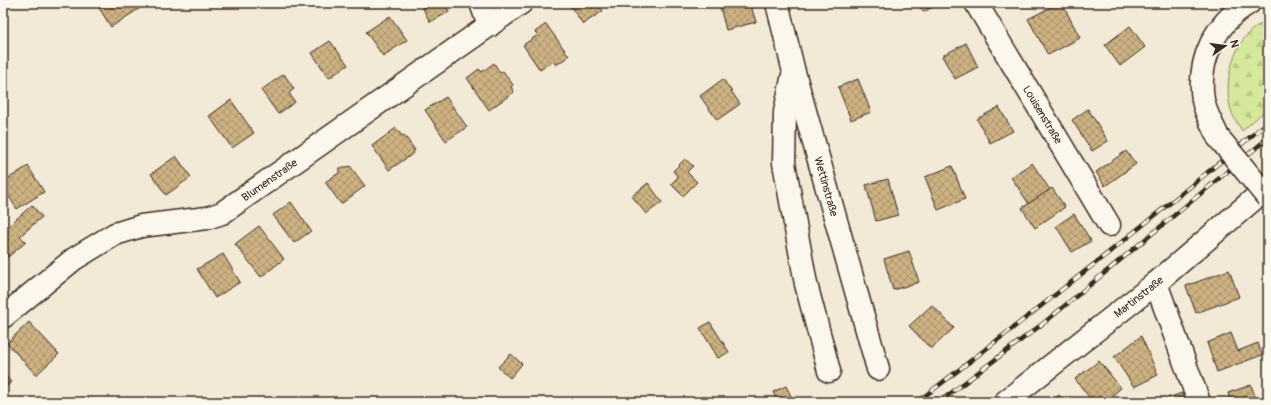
<svg xmlns="http://www.w3.org/2000/svg" width="1271" height="405" font-family="Pangolin,sans-serif">
	<defs>
		<pattern id="forest-firs" width="22" height="20" patternUnits="userSpaceOnUse"><rect width="22" height="20" fill="#d6e89b"/><path d="M5 1l3.5 6h-7zM16 11l3.5 6h-7z" fill="#b9c785"/></pattern>
		<pattern id="building-cross-hatch" width="8" height="8" patternUnits="userSpaceOnUse"><rect width="8" height="8" fill="#cdb283"/><path d="M0 0l8 8M0 8l8-8" fill="none" stroke="#a8916b"/></pattern>
	</defs>
	<rect width="100%" height="100%" fill="#f2e9d7"/>
	<filter id="ink" filterUnits="userSpaceOnUse"><feTurbulence type="fractalNoise" baseFrequency=".025" numOctaves="2"/><feDisplacementMap in="SourceGraphic" scale="8" xChannelSelector="R" yChannelSelector="G"/><feConvolveMatrix kernelMatrix="1 2 1 2 8 2 1 2 1" color-interpolation-filters="sRGB"/></filter>
	<g filter="url(#ink)">
		<path fill="url(#forest-firs)" stroke="#88895c" d="M 1268,21 L 1268,108 L 1242,131 C 1239,125 1234,119 1232,113 C 1222,86 1232,46 1254,28 C 1258,25 1264,23 1268,21 Z"/>
		<g fill="url(#building-cross-hatch)" stroke="#3b2a1e">
			<path d="M 96,3 L 137,3 L 140,8 L 111,27 Z"/>
			<path d="M 420,3 L 445,3 L 449,12 L 430,22 Z"/>
			<path d="M 577,3 L 597,3 L 603,11 L 583,24 L 571,7 Z"/>
			<path d="M 719,3 L 750,3 L 756,22 L 726,30 Z"/>
			<path d="M 918,3 L 941,3 L 923,12 Z"/>
			<path d="M 1059,3 L 1062,3 L 1080,38 L 1048,55 L 1028,19 Z"/>
			<path d="M 390,16 L 407,40 L 383,56 L 366,32 Z"/>
			<path d="M 546,24 L 569,56 L 556,65 L 553,61 L 540,70 L 523,45 L 538,35 L 535,32 Z"/>
			<path d="M 1130,26 L 1145,47 L 1120,66 L 1105,45 Z"/>
			<path d="M 330,41 L 348,65 L 329,78 L 312,53 Z"/>
			<path d="M 966,43 L 978,67 L 955,79 L 942,56 Z"/>
			<path d="M 494,63 L 500,73 L 503,71 L 513,85 L 511,87 L 514,92 L 489,110 L 467,78 L 479,69 L 482,72 Z"/>
			<path d="M 284,74 L 294,89 L 289,93 L 295,102 L 278,114 L 261,90 Z"/>
			<path d="M 723,79 L 740,104 L 717,120 L 700,96 Z"/>
			<path d="M 858,79 L 871,112 L 851,120 L 838,87 Z"/>
			<path d="M 446,97 L 467,127 L 446,141 L 425,110 Z"/>
			<path d="M 231,100 L 254,133 L 232,148 L 209,116 Z"/>
			<path d="M 999,107 L 1013,131 L 990,143 L 977,119 Z"/>
			<path d="M 1088,109 L 1108,141 L 1092,151 L 1072,120 Z"/>
			<path d="M 396,128 L 402,136 L 404,135 L 415,150 L 413,151 L 414,153 L 389,170 L 372,146 Z"/>
			<path d="M 1126,151 L 1136,164 L 1105,186 L 1096,172 Z"/>
			<path d="M 176,156 L 191,177 L 166,195 L 151,174 Z"/>
			<path d="M 685,159 L 693,166 L 687,172 L 697,182 L 683,196 L 671,184 L 678,177 L 673,171 Z"/>
			<path d="M 1032,163 L 1050,190 L 1029,204 L 1011,177 Z"/>
			<path d="M 28,166 L 44,192 L 17,209 L 3,187 L 3,182 Z"/>
			<path d="M 350,166 L 365,186 L 341,204 L 325,182 L 339,173 L 339,169 L 343,167 L 347,167 Z"/>
			<path d="M 952,166 L 965,199 L 938,210 L 925,177 Z"/>
			<path d="M 888,179 L 898,215 L 876,221 L 866,185 Z"/>
			<path d="M 648,183 L 662,202 L 646,214 L 632,196 Z"/>
			<path d="M 1052,188 L 1065,207 L 1035,228 L 1022,208 Z"/>
			<path d="M 291,202 L 311,231 L 294,243 L 273,215 Z"/>
			<path d="M 32,205 L 42,217 L 20,236 L 26,242 L 8,257 L 3,251 L 3,231 Z"/>
			<path d="M 1074,214 L 1091,241 L 1072,252 L 1056,226 Z"/>
			<path d="M 259,226 L 284,259 L 261,277 L 235,244 Z"/>
			<path d="M 909,251 L 919,282 L 893,290 L 884,259 Z"/>
			<path d="M 223,254 L 240,282 L 215,298 L 197,269 Z"/>
			<path d="M 1229,270 L 1239,297 L 1196,313 L 1186,286 Z"/>
			<path d="M 932,305 L 954,328 L 931,349 L 909,326 Z"/>
			<path d="M 29,322 L 59,354 L 36,375 L 7,343 Z"/>
			<path d="M 710,322 L 729,352 L 718,358 L 700,328 Z"/>
			<path d="M 1231,333 L 1238,351 L 1258,343 L 1262,355 L 1217,372 L 1207,343 Z"/>
			<path d="M 1141,336 L 1158,375 L 1134,387 L 1114,357 Z"/>
			<path d="M 511,354 L 522,364 L 510,378 L 498,367 Z"/>
			<path d="M 1099,361 L 1121,388 L 1104,402 L 1093,402 L 1075,379 Z"/>
			<path d="M 3,373 L 11,382 L 3,390 Z"/>
			<path d="M 1251,385 L 1257,402 L 1268,398 L 1268,402 L 1231,402 L 1228,393 Z"/>
			<path d="M 786,386 L 794,402 L 778,402 L 773,392 Z"/>
			<path d="M 1182,393 L 1185,402 L 1163,402 L 1162,400 Z"/>
			<path d="M 1059,395 L 1064,402 L 1050,402 Z"/>
		</g>
		<g fill="none" stroke-linecap="round" stroke-linejoin="round">
			<g stroke="#3b2a1e" stroke-width="25">
				<g id="minor">
					<path d="M 481,3 L 489,26"/>
					<path id="s1" d="M 777,3 L 794,72 L 878,369"/>
					<path id="s2" d="M 976,3 L 1109,225"/>
					<path d="M 793,75 L 785,112 L 784,163 L 806,284 L 829,371"/>
					<path d="M 1156,283 L 1199,402"/>
					<path id="s3" d="M 3,317 L 74,259 L 115,234 L 141,226 L 207,218 L 222,213 L 521,3"/>
					<path id="s4" d="M 1005,402 L 1156,283 L 1268,187"/>
				</g>
			</g>
			<g stroke="#3b2a1e" stroke-width="25">
				<path id="major" d="M 1218,137 C 1213,125 1205,113 1203,100 C 1197,60 1215,23 1249,3"/>
			</g>
			<use href="#minor" stroke="#fbf7ec" stroke-width="22"/>
			<use href="#major" stroke="#fbf7ec" stroke-width="22"/>
			<g stroke="#3b2a1e" stroke-width="4.5">
				<g id="rail">
					<path d="M 917,402 C 1036,311 1153,219 1268,122"/>
					<path d="M 939,402 L 1045,322 L 1268,138"/>
				</g>
			</g>
			<use href="#rail" stroke="#fbf7ec" stroke-width="3" stroke-dasharray="9" stroke-linecap="butt"/>
			<g stroke="#3b2a1e" stroke-width="25" stroke-linecap="butt">
				<path id="major-bridge" d="M 1218,137 L 1268,198"/>
			</g>
			<use href="#major-bridge" stroke="#fbf7ec" stroke-width="22"/>
		</g>
	</g>
	<g text-anchor="middle" stroke-width="3.5" stroke-linejoin="round" paint-order="stroke">
		<g font-size="11" fill="#3b2a1e" stroke="#fbf7ec">
			<text dy="4" stroke="none"><textPath href="#s2" startOffset="130">Louisenstraße</textPath></text>
			<text dy="4" stroke="none"><textPath href="#s3" startOffset="307">Blumenstraße</textPath></text>
			<text dy="4" stroke="none"><textPath href="#s1" startOffset="190">Wettinstraße</textPath></text>
			<text dy="4" stroke="none"><textPath href="#s4" startOffset="170">Martinstraße</textPath></text>
		</g>
	</g>
	<rect width="1271" height="405" fill="none" stroke="#fbf7ec" stroke-width="16"/>
	<rect x="8" y="8" width="1255" height="389" fill="none" stroke="#3b2a1e" stroke-width="1.5" filter="url(#ink)"/>
	<g transform="translate(1225 46) rotate(76)" stroke="#fbf7ec" stroke-width="3" paint-order="stroke">
	<path d="M0-3L7 15L0 10L-7 15Z" fill="#3b2a1e"/>
	<text y="-6" font-size="11" font-weight="bold" text-anchor="middle" fill="#3b2a1e">N</text>
	</g>
</svg>
